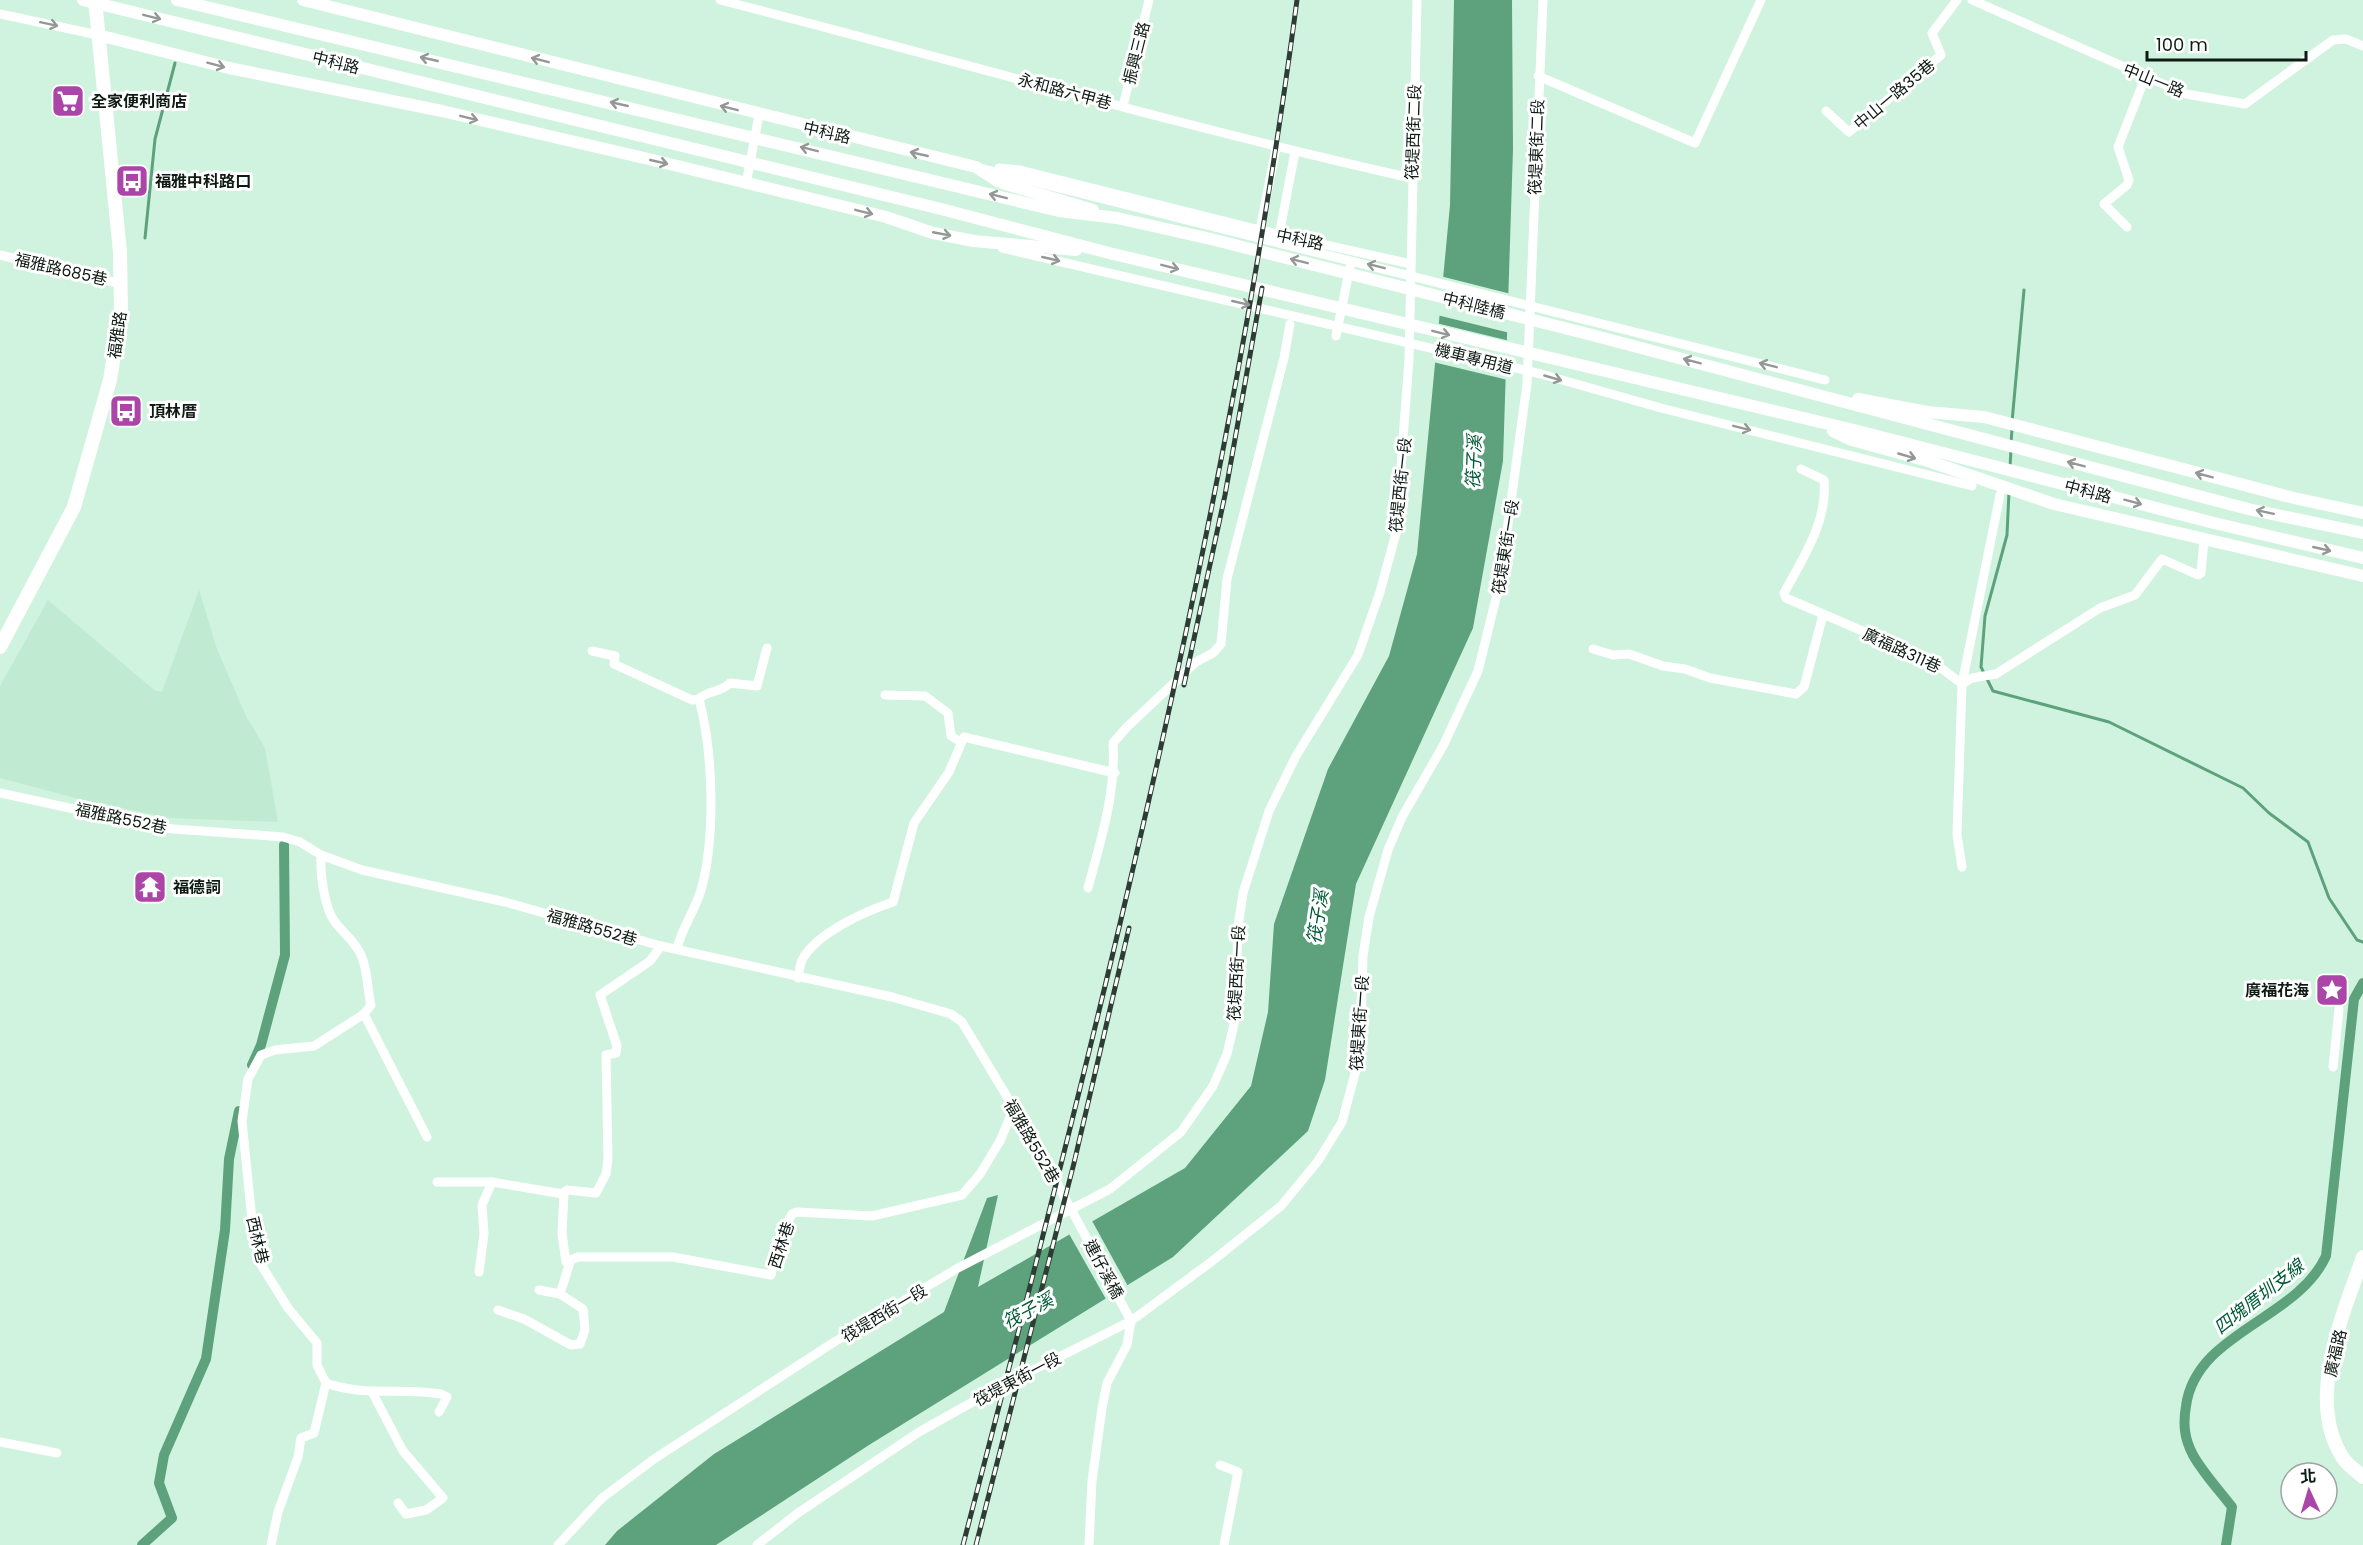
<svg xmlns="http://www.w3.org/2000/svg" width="2363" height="1545" font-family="Poppins,'Noto Sans TC',sans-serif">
	<rect width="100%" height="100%" fill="#d0f3df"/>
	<path fill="#c0ead1" d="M 199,590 L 217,649 L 246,716 L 265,748 L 278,822 L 170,818 L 83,800 L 0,778 L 0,686 L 48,600 L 154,690 L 162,692 Z"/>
	<path fill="#5da27d" d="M 1454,0 L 1512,0 L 1513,149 L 1503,461 L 1473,628 L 1356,884 L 1325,1080 L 1308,1131 L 1173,1257 L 869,1445 L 716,1545 L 605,1545 L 617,1531 L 714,1454 L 944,1312 L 987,1198 L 998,1195 L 978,1287 L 1185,1168 L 1251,1086 L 1268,1012 L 1274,924 L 1328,769 L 1389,656 L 1417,554 L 1450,205 Z"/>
	<g fill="#d0f3df">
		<path d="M 1440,276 L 1511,294 L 1510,333 L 1437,315 Z"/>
		<path d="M 1436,323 L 1510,341 L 1508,380 L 1433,362 Z"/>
		<path d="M 1091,1219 L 1129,1288 L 1107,1301 L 1068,1232 Z"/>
	</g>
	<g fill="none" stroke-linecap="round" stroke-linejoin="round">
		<g stroke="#5da27d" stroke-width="3">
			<path d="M 145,238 L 155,139 L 175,63"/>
			<path d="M 2012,422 L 2024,290"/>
			<path d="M 2011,443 L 2012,429"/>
			<path d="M 2010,467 L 2011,450"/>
			<path d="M 2009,492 L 2007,535 L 1985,616 L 1981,667 L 1993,691 L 2109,722 L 2243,788 L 2269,813 L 2308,842 L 2329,898 L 2357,940 L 2363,942"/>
		</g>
		<g stroke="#5da27d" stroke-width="10">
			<path d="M 252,1065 L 261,1045 L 285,955 L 284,845"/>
			<path d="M 142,1545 L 172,1518 L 159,1483 L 164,1455 L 206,1359 L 225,1230 L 229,1159 L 239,1111"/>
			<path d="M 2226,1545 L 2232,1507 C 2219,1490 2203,1473 2193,1455 C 2184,1438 2183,1424 2186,1406 C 2196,1332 2297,1320 2326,1256 L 2354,999 L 2363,983"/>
		</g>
		<g stroke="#fff" stroke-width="9">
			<path d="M 720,0 C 950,59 1179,126 1411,178"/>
			<path d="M 1972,0 L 2186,94 L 2245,104 L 2333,40 L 2346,39 L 2363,46"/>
			<path d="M 0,14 L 98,35"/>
			<path d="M 1538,76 L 1695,143 L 1761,0"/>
			<path d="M 1123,106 L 1149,0"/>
			<path d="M 1826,111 L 1849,132 L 1941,55 L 1932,33 L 1957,0"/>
			<path d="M 999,168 L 1020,170 L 1260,230 L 1411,264"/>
			<path d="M 984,169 L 1825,380"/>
			<path d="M 746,184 L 759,115"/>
			<path d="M 2127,227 L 2104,204 L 2127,185 L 2129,180 L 2118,147 L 2145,78"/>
			<path d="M 1260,230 L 1276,148"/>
			<path d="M 1279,235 L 1295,152"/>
			<path d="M 1002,248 L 1541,374 L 1661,408 L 1972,486"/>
			<path d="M 0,255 L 122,284"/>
			<path d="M 1336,336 L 1350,267"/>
			<path d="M 1801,469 L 1824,480 C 1828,521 1803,558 1784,593 L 1786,598 L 1932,661 L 1962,684 L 1972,678 L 1996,674 L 2100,608 L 2135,595 L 2162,559 L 2198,575 L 2201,573 L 2204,540"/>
			<path d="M 1593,649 L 1613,655 L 1629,654 L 1663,666 L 1685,669 L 1710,678 L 1796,694 L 1804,687 L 1823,615"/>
			<path d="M 592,651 L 615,656 L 614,664 L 692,700 L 699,699"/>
			<path d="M 885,695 L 925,696 L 948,713 L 951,736 L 961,742"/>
			<path d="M 0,793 L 161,828 L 283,837 L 300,842 L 321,855 L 362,870 L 505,902 L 661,946 L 892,997 L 951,1014 L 962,1022 L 1042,1155 L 1131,1321"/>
			<path d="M 1962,867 L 1957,835 L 1962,684 L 2000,495"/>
			<path d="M 1088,888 C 1101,839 1116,794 1113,743 L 1126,728 L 1196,662 L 1213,653 L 1221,644 L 1227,579 L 1284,358 L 1290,324"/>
			<path d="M 661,946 L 650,961 L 600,995 L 617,1046 L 616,1053 L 606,1055 L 608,1159 L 606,1174 L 596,1193 L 567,1190 L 564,1192 L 562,1234 L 566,1262 L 578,1257 L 673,1257 L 771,1275 L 781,1234 L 792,1214 L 797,1212 L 872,1216 L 962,1195 L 980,1174 L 1000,1141 L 1014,1108"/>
			<path d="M 677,949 C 681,929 695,911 701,890 C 716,837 713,751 699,699 C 707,690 721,693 730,683 L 757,686 L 767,648"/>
			<path d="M 798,978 C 799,972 800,965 802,960 C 816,933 866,911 893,902 L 914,823 L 949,772 L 964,737 L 1115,773"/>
			<path d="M 364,1014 L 427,1137"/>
			<path d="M 2333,1067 L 2339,1009"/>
			<path d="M 437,1182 L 492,1182 L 563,1194"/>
			<path d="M 479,1272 L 484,1234 L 482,1205 L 492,1182"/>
			<path d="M 539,1290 L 560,1294"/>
			<path d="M 498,1310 L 524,1319 L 571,1345 L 580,1344 L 585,1330 L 583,1309 L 560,1294 L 570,1262"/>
			<path d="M 326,1383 C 364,1397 403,1387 441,1394 L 447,1397 L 439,1412"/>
			<path d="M 372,1392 L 403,1451 L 443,1498 L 426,1510 L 406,1514 L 398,1503"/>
			<path d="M 0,1442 L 57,1453"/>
			<path d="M 1220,1465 L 1238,1472 L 1224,1545"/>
			<path d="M 271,1545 L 278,1512 L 298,1457 L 301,1438 L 314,1433 L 326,1383 L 317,1365 L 317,1343 L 288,1308 L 260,1263 L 254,1240 L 242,1121 L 248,1079 L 261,1055 L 275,1050 L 314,1046 L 364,1014 L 371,1005 C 367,989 368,970 361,955 C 355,941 344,934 335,922 C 324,908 320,872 321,855"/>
			<path d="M 558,1545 L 602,1498 L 654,1459 L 831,1344 L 958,1268 L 1110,1189 L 1181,1132 L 1213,1086 L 1227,1054 L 1235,1020 L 1238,926 L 1243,893 L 1269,811 L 1296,756 L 1358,655 L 1380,592 L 1396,533 L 1409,359 L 1417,0"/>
			<path d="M 757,1545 L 798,1513 L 919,1432 L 1003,1385 L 1131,1321 L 1211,1262 L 1281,1206 L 1318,1161 L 1342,1122 L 1360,1055 L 1363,956 L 1369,917 L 1388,850 L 1402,817 L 1443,746 L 1478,671 L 1500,582 L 1527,384 L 1543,0"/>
			<path d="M 1089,1545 L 1092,1481 L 1102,1408 L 1107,1383 L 1127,1345 L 1131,1321"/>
		</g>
		<g stroke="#fff" stroke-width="12">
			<path d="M 83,0 L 941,209 L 1113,254 L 1858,431 L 2214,523 L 2363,558"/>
			<path d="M 177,0 L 1059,211 L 1117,218 L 1211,239 L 1592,335 L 2248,509 L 2363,533"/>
			<path d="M 303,0 L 976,167 L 999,182 L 1093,210"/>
			<path d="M 98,35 L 229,68 L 442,111 L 657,161 L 886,217 L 933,233 L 974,241 L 1076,250"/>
			<path d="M 1858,399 L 1927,412 L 1984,417 L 2294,498 L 2363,513"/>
			<path d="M 1833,431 L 1852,440 L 1928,461 L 2054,504 L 2363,576"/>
		</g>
		<g stroke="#fff" stroke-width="14">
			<path d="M 0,647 L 74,507 L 110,380 L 121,312 L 120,252 L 95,0"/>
			<path d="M 2363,1257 C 2343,1314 2305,1401 2343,1458 C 2347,1465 2357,1471 2363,1477"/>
		</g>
		<g stroke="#2d3d34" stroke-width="5">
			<g id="rail">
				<path d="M 1184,685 L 1225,495 L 1262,288"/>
				<path d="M 963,1545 C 1096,1035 1228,523 1297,0"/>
				<path d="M 976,1545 L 1074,1163 L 1129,928"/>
			</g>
		</g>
		<use href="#rail" stroke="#fff" stroke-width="3" stroke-dasharray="9" stroke-linecap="butt"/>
	</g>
	<defs><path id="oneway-shaft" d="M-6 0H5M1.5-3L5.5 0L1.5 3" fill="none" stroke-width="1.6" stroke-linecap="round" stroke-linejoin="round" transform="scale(1.5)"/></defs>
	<g stroke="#939895">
		<use href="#oneway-shaft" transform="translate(152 17) rotate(14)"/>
		<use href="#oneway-shaft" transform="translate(49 24) rotate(12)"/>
		<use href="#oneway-shaft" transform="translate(429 59) rotate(-167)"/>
		<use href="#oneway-shaft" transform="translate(540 60) rotate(-166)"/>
		<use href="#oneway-shaft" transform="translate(216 65) rotate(15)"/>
		<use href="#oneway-shaft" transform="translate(619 104) rotate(-167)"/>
		<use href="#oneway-shaft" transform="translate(729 108) rotate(-166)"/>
		<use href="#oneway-shaft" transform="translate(469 118) rotate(14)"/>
		<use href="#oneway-shaft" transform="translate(809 149) rotate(-166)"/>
		<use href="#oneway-shaft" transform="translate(919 154) rotate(-167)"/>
		<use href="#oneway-shaft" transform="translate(659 162) rotate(13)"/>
		<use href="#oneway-shaft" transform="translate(998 196) rotate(-166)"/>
		<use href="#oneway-shaft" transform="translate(864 212) rotate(14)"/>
		<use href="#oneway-shaft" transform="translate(942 234) rotate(11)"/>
		<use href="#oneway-shaft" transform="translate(1051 259) rotate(13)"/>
		<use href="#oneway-shaft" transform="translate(1299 261) rotate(-166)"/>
		<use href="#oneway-shaft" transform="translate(1376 266) rotate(-166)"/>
		<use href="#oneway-shaft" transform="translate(1170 267) rotate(14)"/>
		<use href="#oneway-shaft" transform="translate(1241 303) rotate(13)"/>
		<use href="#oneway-shaft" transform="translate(1441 333) rotate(14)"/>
		<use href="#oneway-shaft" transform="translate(1692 361) rotate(-165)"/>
		<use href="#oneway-shaft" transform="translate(1768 365) rotate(-166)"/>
		<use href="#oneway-shaft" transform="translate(1553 378) rotate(16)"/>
		<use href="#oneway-shaft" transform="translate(1742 428) rotate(14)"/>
		<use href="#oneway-shaft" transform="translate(1907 456) rotate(16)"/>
		<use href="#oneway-shaft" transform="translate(2076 464) rotate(-165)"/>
		<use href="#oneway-shaft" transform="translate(2204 475) rotate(-165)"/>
		<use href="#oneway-shaft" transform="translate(2133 502) rotate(15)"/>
		<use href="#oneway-shaft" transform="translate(2265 512) rotate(-168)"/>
		<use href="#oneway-shaft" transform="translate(2322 549) rotate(13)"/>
	</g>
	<defs>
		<g id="supermarket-square" transform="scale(1.725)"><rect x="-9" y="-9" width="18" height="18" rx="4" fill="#ac45a8" stroke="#fff"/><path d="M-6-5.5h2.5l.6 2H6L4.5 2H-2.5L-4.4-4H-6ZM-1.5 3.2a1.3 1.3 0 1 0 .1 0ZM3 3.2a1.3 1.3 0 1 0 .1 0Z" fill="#fff"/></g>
		<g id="bus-square" transform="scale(1.725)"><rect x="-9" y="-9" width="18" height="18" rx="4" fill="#ac45a8" stroke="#fff"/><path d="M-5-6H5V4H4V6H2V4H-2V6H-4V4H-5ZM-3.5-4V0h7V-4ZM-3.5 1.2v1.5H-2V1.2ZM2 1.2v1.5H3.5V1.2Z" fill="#fff"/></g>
		<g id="temple-square" transform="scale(1.725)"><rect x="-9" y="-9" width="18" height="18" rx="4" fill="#ac45a8" stroke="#fff"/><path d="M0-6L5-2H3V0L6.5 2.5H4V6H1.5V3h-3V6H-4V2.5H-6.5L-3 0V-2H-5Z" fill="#fff"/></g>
		<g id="sight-square" transform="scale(1.725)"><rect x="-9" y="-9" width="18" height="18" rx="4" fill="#ac45a8" stroke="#fff"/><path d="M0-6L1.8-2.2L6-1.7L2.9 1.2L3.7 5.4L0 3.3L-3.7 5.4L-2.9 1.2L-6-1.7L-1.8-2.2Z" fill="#fff"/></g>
	</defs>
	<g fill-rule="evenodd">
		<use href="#supermarket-square" x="68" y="101"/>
		<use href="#bus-square" x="132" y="181"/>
		<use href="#bus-square" x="126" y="411"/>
		<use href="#temple-square" x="150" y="887"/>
		<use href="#sight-square" x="2332" y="990"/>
	</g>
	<g text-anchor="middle" stroke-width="6" stroke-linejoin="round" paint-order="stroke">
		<g font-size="16" fill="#0e1b14" stroke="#fff">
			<text transform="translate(1136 53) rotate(-76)" y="6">振興三路</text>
			<text transform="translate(336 62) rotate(14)" y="6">中科路</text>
			<text transform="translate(2154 80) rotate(22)" y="6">中山一路</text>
			<text transform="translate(1065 91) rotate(15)" y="6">永和路六甲巷</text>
			<text transform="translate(1894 94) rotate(-40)" y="6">中山一路35巷</text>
			<text transform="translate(827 132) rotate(13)" y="6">中科路</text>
			<text transform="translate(1413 132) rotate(-88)" y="6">筏堤西街二段</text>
			<text transform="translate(1536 147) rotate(-88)" y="6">筏堤東街二段</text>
			<text transform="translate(1300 239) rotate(12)" y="6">中科路</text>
			<text transform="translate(61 269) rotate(13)" y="6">福雅路685巷</text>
			<text transform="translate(1474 305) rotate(14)" y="6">中科陸橋</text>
			<text transform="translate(117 335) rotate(-82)" y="6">福雅路</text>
			<text transform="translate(1474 358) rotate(14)" y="6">機車專用道</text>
			<text transform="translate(1400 485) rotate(-84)" y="6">筏堤西街一段</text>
			<text transform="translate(2088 491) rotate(15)" y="6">中科路</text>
			<text transform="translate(1505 547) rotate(-81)" y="6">筏堤東街一段</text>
			<text transform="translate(1902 650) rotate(25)" y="6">廣福路311巷</text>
			<text transform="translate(121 818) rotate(12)" y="6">福雅路552巷</text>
			<text transform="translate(592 927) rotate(16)" y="6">福雅路552巷</text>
			<text transform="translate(1236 973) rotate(-87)" y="6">筏堤西街一段</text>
			<text transform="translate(1359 1023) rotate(-86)" y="6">筏堤東街一段</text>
			<text transform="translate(1032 1141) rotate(60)" y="6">福雅路552巷</text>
			<text transform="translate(258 1240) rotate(77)" y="6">西林巷</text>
			<text transform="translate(781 1245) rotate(-72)" y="6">西林巷</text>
			<text transform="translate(1104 1269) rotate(62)" y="6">連仔溪橋</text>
			<text transform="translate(884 1313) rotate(-31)" y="6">筏堤西街一段</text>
			<text transform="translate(2335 1353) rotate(-77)" y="6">廣福路</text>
			<text transform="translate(1017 1379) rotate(-28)" y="6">筏堤東街一段</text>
		</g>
		<g font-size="16" font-weight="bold" fill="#0e1b14" stroke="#fff" text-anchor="start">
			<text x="91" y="107">全家便利商店</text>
			<text x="155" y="187">福雅中科路口</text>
			<text x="149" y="417">頂林厝</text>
			<text x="173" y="893">福德詞</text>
			<text x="2309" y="996" text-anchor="end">廣福花海</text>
		</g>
		<g font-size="18" font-style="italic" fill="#005b38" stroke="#fff">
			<text transform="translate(1474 462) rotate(-88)" y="6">筏子溪</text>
			<text transform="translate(1318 917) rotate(-81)" y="6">筏子溪</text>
			<text transform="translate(2259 1297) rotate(-38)" y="6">四塊厝圳支線</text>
			<text transform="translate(1028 1311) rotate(-28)" y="6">筏子溪</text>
		</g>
	</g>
	<g transform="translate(2309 1491) rotate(356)"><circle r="28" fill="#ffffff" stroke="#9fa4a1" stroke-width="1.5"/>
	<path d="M0-4.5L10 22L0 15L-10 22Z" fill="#ac45a8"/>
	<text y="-9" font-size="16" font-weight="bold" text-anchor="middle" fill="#0e1b14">北</text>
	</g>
	<path d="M2147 51v9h159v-9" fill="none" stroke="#0e1b14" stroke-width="3"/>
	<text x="2156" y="51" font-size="18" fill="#0e1b14" stroke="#ffffff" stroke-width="4.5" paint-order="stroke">100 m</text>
</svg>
